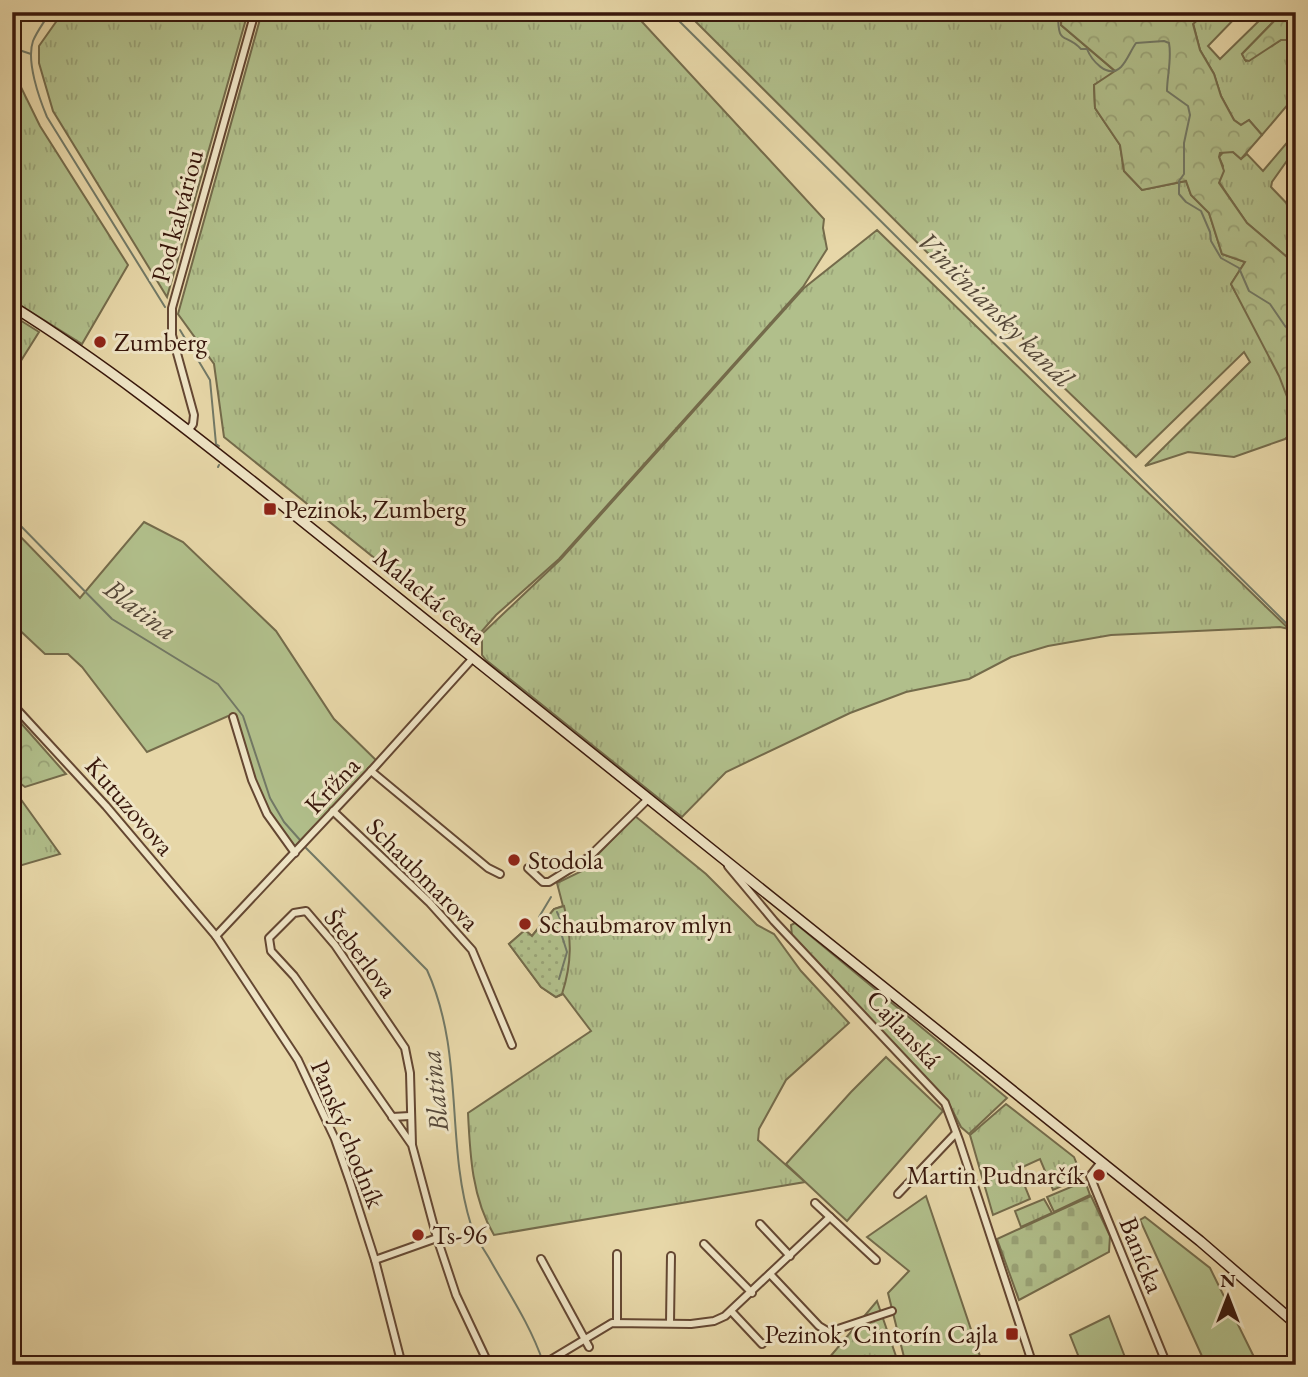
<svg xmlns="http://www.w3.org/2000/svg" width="1308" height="1377" font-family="'EB Garamond',serif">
	<defs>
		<pattern id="grass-tufts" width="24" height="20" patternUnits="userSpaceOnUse" patternTransform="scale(1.75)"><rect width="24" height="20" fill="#b1bf8b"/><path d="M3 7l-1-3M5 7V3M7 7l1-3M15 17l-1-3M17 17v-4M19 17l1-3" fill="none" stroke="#99a377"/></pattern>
		<pattern id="forest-crowns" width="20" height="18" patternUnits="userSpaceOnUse" patternTransform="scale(1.75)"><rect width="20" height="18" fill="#b1bf8b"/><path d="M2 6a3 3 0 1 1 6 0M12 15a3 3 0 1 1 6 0" fill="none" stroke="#99a377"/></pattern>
		<pattern id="cemetery-stones" width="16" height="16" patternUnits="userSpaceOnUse" patternTransform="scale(1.75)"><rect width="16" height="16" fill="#b1bf8b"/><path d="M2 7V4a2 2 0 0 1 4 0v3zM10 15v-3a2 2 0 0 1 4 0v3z" fill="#99a377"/></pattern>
		<pattern id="park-dots" width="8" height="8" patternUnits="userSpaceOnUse" patternTransform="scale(1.75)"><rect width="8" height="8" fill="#b1bf8b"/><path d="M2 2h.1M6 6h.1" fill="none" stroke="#99a377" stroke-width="1.8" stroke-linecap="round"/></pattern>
	</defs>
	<rect width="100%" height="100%" fill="#e7d7a8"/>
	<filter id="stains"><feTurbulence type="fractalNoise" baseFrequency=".00286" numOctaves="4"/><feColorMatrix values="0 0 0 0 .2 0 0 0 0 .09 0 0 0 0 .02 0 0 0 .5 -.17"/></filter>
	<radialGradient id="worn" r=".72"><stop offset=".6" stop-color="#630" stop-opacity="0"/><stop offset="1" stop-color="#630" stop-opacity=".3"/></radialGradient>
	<g fill="url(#grass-tufts)" stroke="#746b4b" stroke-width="2">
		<path d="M 63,12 L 248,12 L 167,297 L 53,111 L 39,63 L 39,46 Z"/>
		<path d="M 262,12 L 633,12 L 824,219 L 823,228 L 827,249 L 803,287 L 559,559 L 496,615 L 475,639 L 224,437 L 214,364 L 178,314 Z"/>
		<path d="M 686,12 L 1062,12 L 1061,25 L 1116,72 L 1094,85 L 1095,108 L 1120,145 L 1124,171 L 1142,190 L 1186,181 L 1191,195 L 1209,213 L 1222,254 L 1245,262 L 1231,284 C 1249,317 1296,395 1296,429 L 1285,439 L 1234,457 L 1188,452 L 1145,466 L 1250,362 L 1244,352 L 1136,457 L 1031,356 L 1021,334 L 1013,335 L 1007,332 Z"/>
		<path d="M 1207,12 L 1241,12 L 1208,46 L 1220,59 L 1268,12 L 1283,12 L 1242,54 L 1246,61 L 1281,40 L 1296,40 L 1296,95 L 1262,135 L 1249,120 L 1241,125 L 1234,120 L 1221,96 L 1214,74 L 1200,50 L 1193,23 Z"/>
		<path d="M 12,75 L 16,77 L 40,126 L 128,265 L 82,344 L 12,300 Z"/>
		<path d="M 1296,132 L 1296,148 L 1272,182 L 1271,187 L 1296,213 L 1295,264 L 1247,223 L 1219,182 L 1223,166 L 1219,157 L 1224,151 L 1233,152 L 1241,159 L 1247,154 L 1263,171 Z"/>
		<path d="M 877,230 L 1289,629 L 1280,627 L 1111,635 L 1048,646 L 1011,657 L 969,679 L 906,692 L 850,713 L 726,772 L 682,817 L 486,660 L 482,655 L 482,634 L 561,559 L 804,288 Z"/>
		<path d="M 12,315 L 39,332 L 12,375 Z"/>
		<path d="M 12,787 L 60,854 L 12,868 Z"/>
		<path d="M 635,816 L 706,874 L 757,925 L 774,934 L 801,971 L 849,1023 L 786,1080 L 759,1129 L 758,1140 L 805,1182 L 494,1235 C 472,1198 470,1155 468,1113 L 591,1031 L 563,994 L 556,997 L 541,987 L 509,944 L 525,930 L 532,936 L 554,909 L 563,906 L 557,883 L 582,871 Z"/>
		<path d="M 795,923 L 1007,1098 L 969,1134 L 961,1127 L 947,1100 L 792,936 L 791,925 Z"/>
		<path d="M 1006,1104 L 1074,1157 L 1082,1177 L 1053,1190 L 1040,1159 L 1018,1169 L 1030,1199 L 993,1215 L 970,1135 Z"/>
		<path d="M 1085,1181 L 1090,1195 L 1054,1212 L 1047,1197 Z"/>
		<path d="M 1044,1199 L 1052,1213 L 1021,1227 L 1015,1211 Z"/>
		<path d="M 877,1301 L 899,1365 L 823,1365 Z"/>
	</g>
	<g fill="url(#forest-crowns)" stroke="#746b4b" stroke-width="2">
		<path d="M 1062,12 L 1207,12 L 1193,24 L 1200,50 L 1214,74 L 1221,96 L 1234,120 L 1241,125 L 1249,120 L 1262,135 L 1241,159 L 1233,152 L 1220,153 L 1219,157 L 1224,171 L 1219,183 L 1247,223 L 1294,263 L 1296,262 L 1296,420 L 1279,376 L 1231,284 L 1245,262 L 1222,254 L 1209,213 L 1191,195 L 1186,181 L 1142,190 L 1124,171 L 1120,145 L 1095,108 L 1094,85 L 1115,71 L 1061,25 Z"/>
		<path d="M 1283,12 L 1296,12 L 1296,40 L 1281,40 L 1249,61 L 1245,60 L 1242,54 Z"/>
		<path d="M 12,713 L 66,774 L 25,787 L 12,777 Z"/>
	</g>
	<path fill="url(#cemetery-stones)" stroke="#746b4b" stroke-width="2" d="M 1091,1196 L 1110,1236 L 1109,1252 L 1019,1300 L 997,1239 Z"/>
	<path fill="url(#park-dots)" stroke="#746b4b" stroke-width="2" d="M 564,906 C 572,938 572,963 562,994 L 556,997 L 541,987 L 509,944 L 525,930 L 532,936 L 554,909 Z"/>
	<g fill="#b1bf8b" stroke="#746b4b" stroke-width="2">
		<path d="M 144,522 L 183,542 L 276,631 L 334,719 L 381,765 L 295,853 L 267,814 L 233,717 L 228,716 L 147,752 L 82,667 L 68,654 L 45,654 L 12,623 L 12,538 L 15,531 L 80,598 Z"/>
		<path d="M 886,1057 L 943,1111 L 847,1221 L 786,1164 L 851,1092 Z"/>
		<path d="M 926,1196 L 983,1365 L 906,1365 L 888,1293 L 909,1271 L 867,1237 Z"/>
		<path d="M 1145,1217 L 1210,1268 L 1258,1365 L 1206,1365 L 1140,1220 Z"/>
		<path d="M 1109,1316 L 1128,1365 L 1082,1365 L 1070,1335 Z"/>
	</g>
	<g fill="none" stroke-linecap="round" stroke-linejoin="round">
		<g stroke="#727966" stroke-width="2">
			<path d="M 50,12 C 45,21 37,31 33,41 C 26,61 39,98 47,117 L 165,307"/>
			<path d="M 670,12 L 1296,633"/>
			<path d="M 1058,12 C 1058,48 1064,31 1081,49 L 1087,49 C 1091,59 1107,80 1121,67 C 1127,61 1131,50 1136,43 L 1164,41 L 1169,43 C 1172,59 1167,76 1167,91 L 1188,106 L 1190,115 L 1184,143 L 1184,174 L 1179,181 L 1179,194 L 1186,202 L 1201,211 L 1210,232 L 1211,241 L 1221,258 L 1239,268 L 1249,291 L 1270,304 L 1285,326 L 1296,336"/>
			<path d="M 19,50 L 31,54"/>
			<path d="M 180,330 L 210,380 L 216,444 L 219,446"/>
			<path d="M 218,467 L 219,465"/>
			<path d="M 12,517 L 112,619 L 218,684 L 243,716 L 270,798 L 284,822 L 300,840"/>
			<path d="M 306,848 L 427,970 C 465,1054 445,1142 471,1225 C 475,1237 483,1248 489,1258 C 508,1292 530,1324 543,1362"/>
			<path d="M 557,912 L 562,923 L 561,933 L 567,952 L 559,979"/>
			<path d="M 539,917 L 551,897"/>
		</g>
		<g stroke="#644732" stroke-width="10">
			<g id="street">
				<path d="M 188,431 L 193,424 L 194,415 L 172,335 L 172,308 L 255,12"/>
				<path d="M 12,704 L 106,806 L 216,936 L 298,1060 L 335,1139 L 350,1182 L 375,1260 L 402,1365"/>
				<path d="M 233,717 L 252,780 L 267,814 L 295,853"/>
				<path d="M 371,771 L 488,868 L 500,874"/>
				<path d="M 333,811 L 429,902 L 472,950 L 512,1045"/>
				<path d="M 728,866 L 774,921 L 945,1103 L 959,1140 L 1033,1365"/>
				<path d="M 528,868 L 543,882 L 549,882 L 589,857 L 648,799"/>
				<path d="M 216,936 L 371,771 L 473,658"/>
				<path d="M 392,1117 L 410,1116"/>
				<path d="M 412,1145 L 410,1073 L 405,1048 L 335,945 L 306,911 L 294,913 L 269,938 L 271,951 L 294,976 L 412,1145 L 437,1238 L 456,1295 L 489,1365"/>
				<path d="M 1101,1162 L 1090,1176 L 1167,1365"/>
				<path d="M 898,1194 L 956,1133"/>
				<path d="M 815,1203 L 830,1217"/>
				<path d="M 760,1224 L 790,1256"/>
				<path d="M 704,1244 L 752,1293"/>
				<path d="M 541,1259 L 589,1347"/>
				<path d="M 375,1260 L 437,1238"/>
				<path d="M 770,1274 L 819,1326 L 829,1332 L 892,1311"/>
				<path d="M 732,1312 L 762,1344"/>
				<path d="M 617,1323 L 617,1254"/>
				<path d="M 670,1323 L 671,1256"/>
				<path d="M 542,1365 L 612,1323 L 691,1324 L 714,1321 L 725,1316 L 830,1217 L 876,1260"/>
			</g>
		</g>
		<g stroke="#38170b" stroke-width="12">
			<path id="secondary" d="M 12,306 C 102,362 184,427 266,492 L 1200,1241 L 1296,1324"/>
		</g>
		<use href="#street" stroke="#efe5c6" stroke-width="6"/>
		<use href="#secondary" stroke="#efe5c6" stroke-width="9"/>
	</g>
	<g fill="#8f2418" stroke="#efe5c6" stroke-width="2.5">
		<circle cx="100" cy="342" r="7"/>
		<rect x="263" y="502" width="14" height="14" rx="3.5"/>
		<circle cx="514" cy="860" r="7"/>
		<circle cx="525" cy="924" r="7"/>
		<circle cx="1099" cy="1175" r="7"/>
		<circle cx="418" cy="1235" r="7"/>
		<rect x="1005" y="1327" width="14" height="14" rx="3.5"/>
	</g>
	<g text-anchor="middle" stroke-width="6" stroke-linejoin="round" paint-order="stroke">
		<g font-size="26" fill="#38170b" stroke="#efe5c6">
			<text transform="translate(177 216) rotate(-75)" y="9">Pod kalváriou</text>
			<text transform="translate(430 596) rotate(39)" y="9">Malacká cesta</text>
			<text transform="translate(332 785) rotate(-47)" y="9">Krížna</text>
			<text transform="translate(130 806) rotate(49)" y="9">Kutuzovova</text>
			<text transform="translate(423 874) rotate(45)" y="9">Schaubmarova</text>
			<text transform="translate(361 953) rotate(53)" y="9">Šteberlova</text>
			<text transform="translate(904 1029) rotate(47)" y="9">Cajlanská</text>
			<text transform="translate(348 1134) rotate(68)" y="9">Panský chodník</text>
			<text transform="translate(1142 1255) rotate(68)" y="9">Banícka</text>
		</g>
		<g font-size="26" fill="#38170b" stroke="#efe5c6" text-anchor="start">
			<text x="114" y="351">Zumberg</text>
			<text x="284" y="518">Pezinok, Zumberg</text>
			<text x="528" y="869">Stodola</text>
			<text x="539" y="933">Schaubmarov mlyn</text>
			<text x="1085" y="1184" text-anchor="end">Martin Pudnarčík</text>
			<text x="432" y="1244">Ts-96</text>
			<text x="998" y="1343" text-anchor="end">Pezinok, Cintorín Cajla</text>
		</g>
		<g font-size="28" font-style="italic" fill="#554839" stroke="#efe5c6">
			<text transform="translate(996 309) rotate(45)" y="10">Viničniansky kanál</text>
			<text transform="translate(141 609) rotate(37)" y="10">Blatina</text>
			<text transform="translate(434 1091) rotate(-96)" y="10">Blatina</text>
		</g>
	</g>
	<rect width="1308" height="1377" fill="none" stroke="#e7d7a8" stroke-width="42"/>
	<rect x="14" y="14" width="1280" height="1349" fill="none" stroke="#38170b" stroke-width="3.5"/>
	<rect x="21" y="21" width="1266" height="1335" fill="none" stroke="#38170b" stroke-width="2"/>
	<g transform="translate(1228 1297)" stroke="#efe5c6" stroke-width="5" paint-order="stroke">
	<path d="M0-5L12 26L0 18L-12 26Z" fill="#38170b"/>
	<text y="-10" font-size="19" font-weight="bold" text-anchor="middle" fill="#38170b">N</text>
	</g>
	<rect width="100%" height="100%" filter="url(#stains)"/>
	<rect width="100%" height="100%" fill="url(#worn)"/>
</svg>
